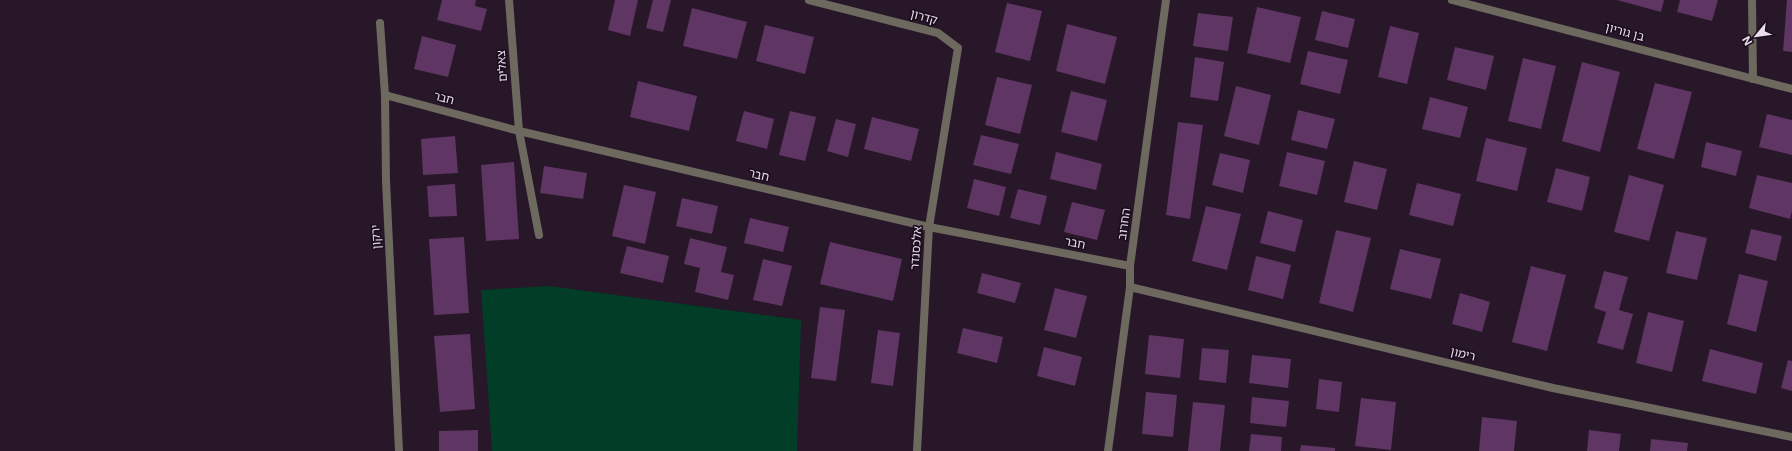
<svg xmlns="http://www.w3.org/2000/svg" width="1792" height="451" font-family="Inter,'Noto Sans Hebrew',sans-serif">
	<rect width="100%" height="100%" fill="#271728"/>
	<path fill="#013d27" d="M 549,286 L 801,320 L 797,451 L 492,451 L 481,290 Z"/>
	<g fill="#5f3563">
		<path d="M 442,0 L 476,0 L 475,6 L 487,9 L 481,31 L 437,20 Z"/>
		<path d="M 615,0 L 638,0 L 630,36 L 608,30 Z"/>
		<path d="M 653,0 L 671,0 L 663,32 L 646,28 Z"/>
		<path d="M 1617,0 L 1664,0 L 1661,12 Z"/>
		<path d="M 1680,0 L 1718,0 L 1712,21 L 1677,12 Z"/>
		<path d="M 1787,0 L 1792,0 L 1792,52 L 1783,51 Z"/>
		<path d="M 1007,3 L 1042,11 L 1030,61 L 995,52 Z"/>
		<path d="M 1257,7 L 1301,17 L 1290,63 L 1247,53 Z"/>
		<path d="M 692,8 L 747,22 L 737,59 L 683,46 Z"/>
		<path d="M 1322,11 L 1355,19 L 1348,48 L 1315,40 Z"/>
		<path d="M 1198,13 L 1233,17 L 1228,51 L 1193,46 Z"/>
		<path d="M 1067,24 L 1117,37 L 1105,84 L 1056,71 Z"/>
		<path d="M 765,25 L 814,37 L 805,74 L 756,61 Z"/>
		<path d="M 1390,26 L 1419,33 L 1407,84 L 1378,77 Z"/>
		<path d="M 422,36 L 456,45 L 448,77 L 414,69 Z"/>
		<path d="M 1455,47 L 1494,56 L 1486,90 L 1447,80 Z"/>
		<path d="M 1308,51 L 1348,60 L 1340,94 L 1300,84 Z"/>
		<path d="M 1195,57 L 1224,62 L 1218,101 L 1190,97 Z"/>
		<path d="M 1523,58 L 1556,66 L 1541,129 L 1508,121 Z"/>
		<path d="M 1582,62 L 1620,72 L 1600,152 L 1562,141 Z"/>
		<path d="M 997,77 L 1032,85 L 1020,134 L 985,125 Z"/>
		<path d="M 638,81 L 697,96 L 689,131 L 630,117 Z"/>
		<path d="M 1655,83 L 1692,92 L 1674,159 L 1637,149 Z"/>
		<path d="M 1236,86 L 1271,95 L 1259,145 L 1224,136 Z"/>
		<path d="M 1071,91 L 1107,100 L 1097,141 L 1061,132 Z"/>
		<path d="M 1430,97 L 1468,107 L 1460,138 L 1422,129 Z"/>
		<path d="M 1298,110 L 1335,119 L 1327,149 L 1291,140 Z"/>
		<path d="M 744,111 L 774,119 L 767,149 L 736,141 Z"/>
		<path d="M 790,111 L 816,117 L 805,161 L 779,155 Z"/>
		<path d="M 1767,114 L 1792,120 L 1792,155 L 1759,147 Z"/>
		<path d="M 872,117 L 919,129 L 911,161 L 864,149 Z"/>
		<path d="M 836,119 L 856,124 L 848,157 L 827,151 Z"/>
		<path d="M 1178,122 L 1203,125 L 1190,219 L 1166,215 Z"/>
		<path d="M 981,135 L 1019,144 L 1011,174 L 973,165 Z"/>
		<path d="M 455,136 L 458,173 L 423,175 L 421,139 Z"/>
		<path d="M 1486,138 L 1527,148 L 1517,191 L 1476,181 Z"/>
		<path d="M 1706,142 L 1742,151 L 1736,176 L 1701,167 Z"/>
		<path d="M 1056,152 L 1102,164 L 1096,190 L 1050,179 Z"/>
		<path d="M 1287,152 L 1325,161 L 1317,195 L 1279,186 Z"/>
		<path d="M 1220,153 L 1250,160 L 1243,193 L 1212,185 Z"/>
		<path d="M 1354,161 L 1387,169 L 1377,210 L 1344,202 Z"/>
		<path d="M 514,162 L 519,239 L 486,241 L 481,165 Z"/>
		<path d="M 544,166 L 587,173 L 583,199 L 540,193 Z"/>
		<path d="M 1556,168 L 1590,177 L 1582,211 L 1547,202 Z"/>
		<path d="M 1629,175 L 1664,185 L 1649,241 L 1614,232 Z"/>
		<path d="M 1757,175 L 1792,183 L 1792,211 L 1790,219 L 1749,208 Z"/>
		<path d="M 974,179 L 1006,187 L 999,216 L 967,208 Z"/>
		<path d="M 1417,183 L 1461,194 L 1453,226 L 1409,215 Z"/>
		<path d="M 455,184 L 457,216 L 429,217 L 427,186 Z"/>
		<path d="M 624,185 L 656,192 L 645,244 L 612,236 Z"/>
		<path d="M 1018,189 L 1047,196 L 1040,225 L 1010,218 Z"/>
		<path d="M 682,198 L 718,206 L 712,234 L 676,226 Z"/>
		<path d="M 1072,202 L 1105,210 L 1097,240 L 1064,232 Z"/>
		<path d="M 1206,206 L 1241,214 L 1227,270 L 1192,261 Z"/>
		<path d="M 1268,211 L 1303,220 L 1295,252 L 1260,243 Z"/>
		<path d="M 750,218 L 789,227 L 783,252 L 744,243 Z"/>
		<path d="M 1751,229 L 1782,236 L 1776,261 L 1745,253 Z"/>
		<path d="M 1336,230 L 1371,238 L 1353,312 L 1319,303 Z"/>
		<path d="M 1676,231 L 1707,238 L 1697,280 L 1666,273 Z"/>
		<path d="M 464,237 L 469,313 L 434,315 L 429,239 Z"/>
		<path d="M 690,238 L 727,247 L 721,272 L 734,275 L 728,300 L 695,292 L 700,268 L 684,264 Z"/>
		<path d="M 830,242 L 902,259 L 893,301 L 820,284 Z"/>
		<path d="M 627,246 L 669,256 L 663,283 L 620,273 Z"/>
		<path d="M 1400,249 L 1441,259 L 1431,299 L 1390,289 Z"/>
		<path d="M 1256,256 L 1291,265 L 1283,299 L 1248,290 Z"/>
		<path d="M 763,259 L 792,266 L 782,306 L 753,300 Z"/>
		<path d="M 1531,266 L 1566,275 L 1547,351 L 1512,342 Z"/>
		<path d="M 1604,271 L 1628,277 L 1619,310 L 1633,314 L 1623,350 L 1597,343 L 1606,312 L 1594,308 Z"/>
		<path d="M 982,273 L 1021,283 L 1015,303 L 977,293 Z"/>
		<path d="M 1739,274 L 1768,281 L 1756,332 L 1727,324 Z"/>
		<path d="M 1055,288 L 1087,296 L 1076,338 L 1044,330 Z"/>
		<path d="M 1460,293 L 1490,302 L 1482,332 L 1452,324 Z"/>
		<path d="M 820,307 L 845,310 L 836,381 L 811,378 Z"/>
		<path d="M 1648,312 L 1684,321 L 1672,372 L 1636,363 Z"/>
		<path d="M 963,328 L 1003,337 L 997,363 L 957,353 Z"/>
		<path d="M 878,330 L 900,333 L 893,386 L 871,383 Z"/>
		<path d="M 470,334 L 475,409 L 440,412 L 434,336 Z"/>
		<path d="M 1149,335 L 1184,339 L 1180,378 L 1145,374 Z"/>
		<path d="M 1044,347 L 1082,357 L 1075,386 L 1037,376 Z"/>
		<path d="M 1202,348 L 1229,350 L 1226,383 L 1199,380 Z"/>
		<path d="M 1710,349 L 1763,363 L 1756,394 L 1702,381 Z"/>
		<path d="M 1252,355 L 1291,359 L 1288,388 L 1249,383 Z"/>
		<path d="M 1788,360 L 1792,361 L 1792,391 L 1781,388 Z"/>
		<path d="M 1319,379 L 1342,382 L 1339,412 L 1316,409 Z"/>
		<path d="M 1146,392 L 1177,395 L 1173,437 L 1142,434 Z"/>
		<path d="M 1252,397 L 1289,401 L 1286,427 L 1250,423 Z"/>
		<path d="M 1361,398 L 1396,402 L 1391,450 L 1355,446 Z"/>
		<path d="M 1193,402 L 1225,405 L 1220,451 L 1188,451 Z"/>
		<path d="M 1482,417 L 1517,421 L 1514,451 L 1479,451 Z"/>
		<path d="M 478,430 L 478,451 L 439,451 L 439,431 Z"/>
		<path d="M 1589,430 L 1621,434 L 1619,451 L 1587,451 Z"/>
		<path d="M 1251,434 L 1282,437 L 1281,451 L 1249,451 Z"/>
		<path d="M 1651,439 L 1688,443 L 1687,451 L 1650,451 Z"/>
		<path d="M 1301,445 L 1335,448 L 1335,451 L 1300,451 Z"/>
	</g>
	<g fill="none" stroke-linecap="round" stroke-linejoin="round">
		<path stroke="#6e695e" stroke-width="8" d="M 519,131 L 539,235"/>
		<g stroke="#6e695e" stroke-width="8">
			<path d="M 509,0 L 519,131"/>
			<path d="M 809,0 L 938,33 L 958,48 L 929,227 L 917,451"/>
			<path d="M 1752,0 L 1753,79"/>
			<path d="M 380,23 L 385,95 L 386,181 L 399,451"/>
			<path d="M 385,95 L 519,131 L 929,227 L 1130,266"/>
			<path d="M 1130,287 L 1553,388 L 1792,437"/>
		</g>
		<g stroke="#6e695e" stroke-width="8">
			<path d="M 1452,0 L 1792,89"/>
			<path d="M 1108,451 L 1130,287 L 1130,266 L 1166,0"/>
		</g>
	</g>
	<g text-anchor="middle" stroke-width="3.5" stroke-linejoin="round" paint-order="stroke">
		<g font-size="12" fill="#e9deea" stroke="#1d0e1f">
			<text transform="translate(924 17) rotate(15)" y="4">קדרון</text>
			<text transform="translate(1625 32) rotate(15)" y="4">בן גוריון</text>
			<text transform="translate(502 66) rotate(-94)" y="4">צאלים</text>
			<text transform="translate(444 98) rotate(15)" y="4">חבר</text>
			<text transform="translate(759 175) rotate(13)" y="4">חבר</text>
			<text transform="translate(1124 224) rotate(-82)" y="4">החרוב</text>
			<text transform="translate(376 237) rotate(-93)" y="4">ירקון</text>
			<text transform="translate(1075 243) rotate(11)" y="4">חבר</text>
			<text transform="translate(916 248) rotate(-86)" y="4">אלכסנדר</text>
			<text transform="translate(1463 354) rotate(13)" y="4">רימון</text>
		</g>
	</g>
	<g transform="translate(1756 36) rotate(241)" stroke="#1d0e1f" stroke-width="3" paint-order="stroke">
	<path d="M0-3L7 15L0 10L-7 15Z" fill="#e9deea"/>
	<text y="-6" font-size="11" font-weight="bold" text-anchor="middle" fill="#e9deea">N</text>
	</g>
</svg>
